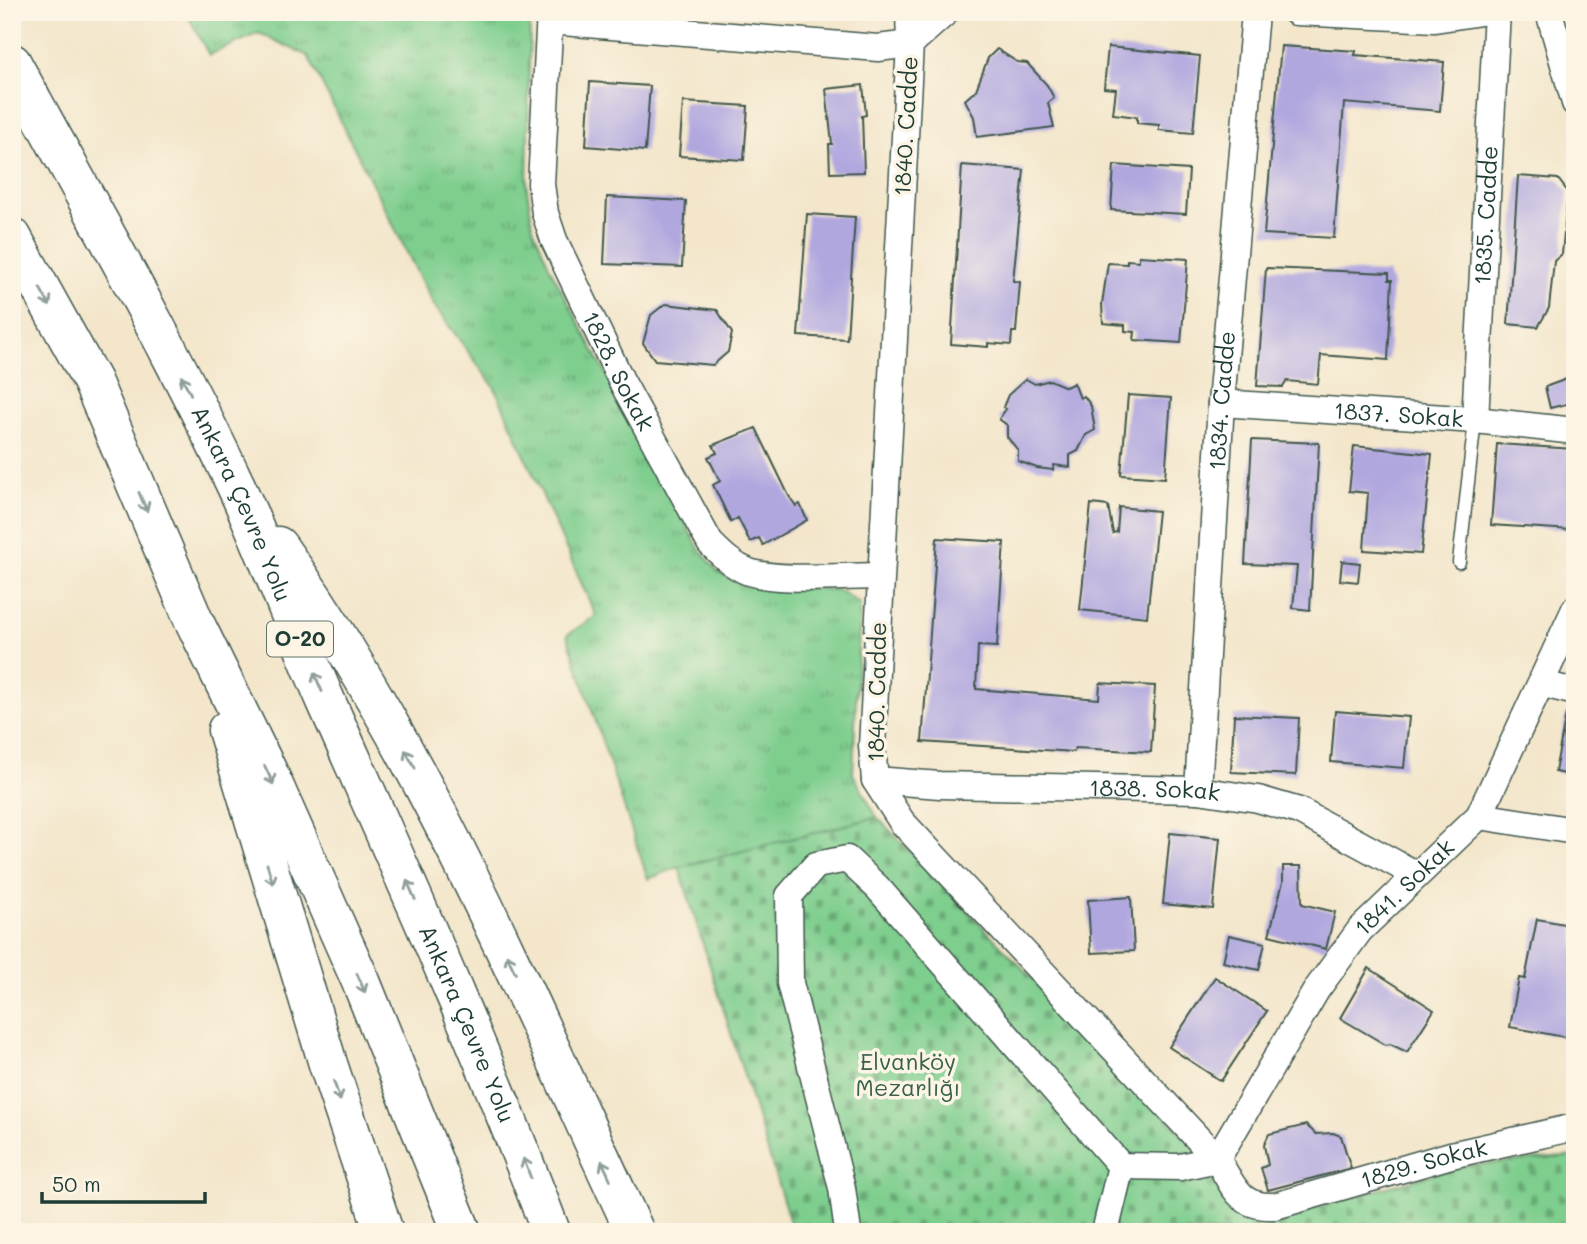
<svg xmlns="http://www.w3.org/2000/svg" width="1587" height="1244" font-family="Mali,sans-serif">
	<defs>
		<pattern id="cemetery-stones" width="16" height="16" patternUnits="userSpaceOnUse" patternTransform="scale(1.75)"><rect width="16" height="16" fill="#7ece8e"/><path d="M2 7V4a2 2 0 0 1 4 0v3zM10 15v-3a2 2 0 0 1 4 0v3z" fill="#67a875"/></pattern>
		<pattern id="park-tufts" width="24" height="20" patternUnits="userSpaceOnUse" patternTransform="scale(1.75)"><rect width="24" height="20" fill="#7ece8e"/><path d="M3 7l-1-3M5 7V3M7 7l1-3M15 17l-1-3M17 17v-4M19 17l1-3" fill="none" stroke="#67a875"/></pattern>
	</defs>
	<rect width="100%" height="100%" fill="#fcf5e5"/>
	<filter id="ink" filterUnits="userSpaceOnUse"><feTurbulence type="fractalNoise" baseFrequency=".0143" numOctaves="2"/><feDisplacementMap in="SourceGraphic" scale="14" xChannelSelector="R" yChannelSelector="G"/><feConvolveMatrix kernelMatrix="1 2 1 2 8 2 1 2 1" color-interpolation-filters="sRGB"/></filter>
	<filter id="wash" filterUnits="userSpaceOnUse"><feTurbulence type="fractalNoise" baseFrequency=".00686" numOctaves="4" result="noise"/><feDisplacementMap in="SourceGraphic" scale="28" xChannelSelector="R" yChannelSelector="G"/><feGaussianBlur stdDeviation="1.57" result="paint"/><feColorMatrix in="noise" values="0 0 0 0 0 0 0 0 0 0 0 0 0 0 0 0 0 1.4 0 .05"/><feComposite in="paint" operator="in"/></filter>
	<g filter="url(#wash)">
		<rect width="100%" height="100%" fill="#f3e6cb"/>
		<path fill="url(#cemetery-stones)" stroke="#4e8661" stroke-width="2" d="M 877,817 L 1189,1141 L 1252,1226 L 1461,1166 L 1575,1156 L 1575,1232 L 793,1232 L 679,867 Z"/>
		<path fill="url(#park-tufts)" stroke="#4e8661" stroke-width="2" d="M 186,12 L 530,12 L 527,189 L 533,228 L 550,268 L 698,547 L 718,572 L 741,584 L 839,590 L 860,604 L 853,774 L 877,817 L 679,867 L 648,879 L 567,635 L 596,616 L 495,388 L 433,304 L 308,56 L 259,33 L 209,55 Z"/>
		<g id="blocks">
			<g fill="#b1a7df">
				<path d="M 1281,46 L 1356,51 L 1355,55 L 1444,62 L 1440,111 L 1344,103 L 1334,238 L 1264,234 Z"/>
				<path d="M 1108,47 L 1200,56 L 1193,133 L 1159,130 L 1159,125 L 1137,123 L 1137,117 L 1113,114 L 1116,89 L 1104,88 Z"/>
				<path d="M 997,49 L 1017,62 L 1027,63 L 1047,85 L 1054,98 L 1048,103 L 1054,127 L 977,137 L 974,117 L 965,100 L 976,90 L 988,58 Z"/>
				<path d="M 590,82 L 650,86 L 645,151 L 586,146 Z"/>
				<path d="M 863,85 L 866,115 L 862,116 L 864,172 L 830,173 L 829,144 L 832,144 L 826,89 Z"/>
				<path d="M 683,102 L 748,106 L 744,160 L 679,156 Z"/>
				<path d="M 962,165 L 1024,170 L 1013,281 L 1020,282 L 1016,332 L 1012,332 L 1011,345 L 988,343 L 988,347 L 951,344 Z"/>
				<path d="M 1114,165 L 1189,170 L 1186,214 L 1111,210 Z"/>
				<path d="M 1518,176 L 1558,179 L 1568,192 L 1562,254 L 1554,261 L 1549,308 L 1538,327 L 1508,324 Z"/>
				<path d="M 607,197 L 686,201 L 682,267 L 604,264 Z"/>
				<path d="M 807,214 L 855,217 L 847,339 L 798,336 Z"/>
				<path d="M 1139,256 L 1188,259 L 1181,343 L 1134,340 L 1135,332 L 1125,331 L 1125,325 L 1103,323 L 1102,304 L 1108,263 L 1127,264 L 1127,260 L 1139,261 Z"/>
				<path d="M 1266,268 L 1389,273 L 1389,280 L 1392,280 L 1388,360 L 1321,355 L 1318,384 L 1287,381 L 1283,387 L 1257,386 Z"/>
				<path d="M 665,304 L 717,310 L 732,333 L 728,352 L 713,365 L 655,360 L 643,343 L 651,315 Z"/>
				<path d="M 1575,376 L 1575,402 L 1550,408 L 1545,387 Z"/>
				<path d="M 1026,379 L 1035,384 L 1050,380 L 1066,387 L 1074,383 L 1080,398 L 1084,396 L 1091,406 L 1095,430 L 1086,435 L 1078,451 L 1070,455 L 1070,467 L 1054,465 L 1053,470 L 1037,468 L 1018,461 L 1018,450 L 1007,437 L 1007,425 L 999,419 L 1006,409 L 1003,407 L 1008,395 Z"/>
				<path d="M 1128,395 L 1171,398 L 1165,478 L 1121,475 Z"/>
				<path d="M 756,428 L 789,496 L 796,506 L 800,504 L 807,520 L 763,545 L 759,538 L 750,542 L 738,518 L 731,522 L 713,485 L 720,481 L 708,457 L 717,453 L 713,445 Z"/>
				<path d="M 1252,440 L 1319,443 L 1310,610 L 1293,608 L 1297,566 L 1245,564 Z"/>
				<path d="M 1497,444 L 1575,449 L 1572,530 L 1491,525 Z"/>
				<path d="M 1354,446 L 1432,454 L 1421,554 L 1364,550 L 1368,493 L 1349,491 Z"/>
				<path d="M 1091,504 L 1108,506 L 1113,533 L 1117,532 L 1119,507 L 1158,511 L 1147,617 L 1080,610 Z"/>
				<path d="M 937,538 L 1004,542 L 997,647 L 978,646 L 976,689 L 1099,699 L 1100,683 L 1155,686 L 1151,752 L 1075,748 L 1074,752 L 922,742 Z"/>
				<path d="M 1342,561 L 1360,563 L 1358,582 L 1340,580 Z"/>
				<path d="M 1335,711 L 1409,717 L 1404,768 L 1331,762 Z"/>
				<path d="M 1566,714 L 1575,714 L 1575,776 L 1555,772 Z"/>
				<path d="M 1234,715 L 1299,718 L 1296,775 L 1231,772 Z"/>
				<path d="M 1170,833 L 1220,838 L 1213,909 L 1163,904 Z"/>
				<path d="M 1283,866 L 1301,866 L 1302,904 L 1335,912 L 1326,949 L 1269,935 L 1283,882 Z"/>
				<path d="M 1131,897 L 1134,951 L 1091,953 L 1088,900 Z"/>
				<path d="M 1537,919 L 1575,926 L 1575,1039 L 1510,1027 L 1519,978 L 1525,979 Z"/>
				<path d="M 1229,935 L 1265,943 L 1259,970 L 1223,962 Z"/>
				<path d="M 1369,968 L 1434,1010 L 1407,1052 L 1390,1044 L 1386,1045 L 1340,1018 Z"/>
				<path d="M 1215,977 L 1267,1011 L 1221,1081 L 1169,1047 Z"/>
				<path d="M 1306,1125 L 1316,1134 L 1333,1133 L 1341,1136 L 1351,1168 L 1268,1190 L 1261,1168 L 1268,1165 L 1264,1145 L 1269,1134 Z"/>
			</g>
		</g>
	</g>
	<g filter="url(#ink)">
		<use href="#blocks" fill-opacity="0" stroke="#3f564b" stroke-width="2"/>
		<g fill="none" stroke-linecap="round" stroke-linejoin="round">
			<g stroke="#3f564b" stroke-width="15">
				<path id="lane" d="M 1459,562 L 1475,420"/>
			</g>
			<g stroke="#3f564b" stroke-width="29">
				<g id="street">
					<path id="s1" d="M 550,12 L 541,184 L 545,213 L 554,240 L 622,382 L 710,543 C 722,555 733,566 749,572 C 780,582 846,576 880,576"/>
					<path id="s2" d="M 909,12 L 910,44 L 872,746 L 875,780 L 902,822 L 1217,1159 C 1234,1187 1239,1208 1275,1206 L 1451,1155 L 1575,1127"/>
					<path d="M 1296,12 L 1435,19 L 1481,12"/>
					<path d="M 1549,12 L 1575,103"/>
					<path d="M 550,21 L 878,48 L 910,44 L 946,12"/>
					<path id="s3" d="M 1221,403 L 1475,420 L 1575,431"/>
					<path id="s4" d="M 1475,420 L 1497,12"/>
					<path d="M 1543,684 L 1575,692"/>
					<path id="s5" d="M 875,780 L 940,785 L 1198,790 L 1258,799 L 1299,811 L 1415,874"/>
					<path id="s6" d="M 1198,790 L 1221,403 L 1255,13"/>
					<path d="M 1479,816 L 1575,831"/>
					<path id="s7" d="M 848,1232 L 842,1188 L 790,983 L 789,896 L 816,865 L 847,859 L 877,887 L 1121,1166 L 1180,1167 L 1217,1159 L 1317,989 L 1360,930 L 1479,816 L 1575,609"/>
					<path d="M 1105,1232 L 1121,1166"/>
				</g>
			</g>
			<g stroke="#3f564b" stroke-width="41">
				<g id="highway">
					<path id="s8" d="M 12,63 C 88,203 168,342 236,486 C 269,557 295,630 326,701 C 404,877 483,1051 551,1232"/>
					<path d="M 12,237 L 92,381 L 194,621 L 268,772 L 362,984 L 462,1232"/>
					<path d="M 278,546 C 427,757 526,999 635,1232"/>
					<path d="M 227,730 L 328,1064 L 384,1232"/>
				</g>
			</g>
			<use href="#lane" stroke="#fff" stroke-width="12"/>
			<use href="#street" stroke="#fff" stroke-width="26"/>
			<use href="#highway" stroke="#fff" stroke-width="38"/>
		</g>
		<defs><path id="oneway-shaft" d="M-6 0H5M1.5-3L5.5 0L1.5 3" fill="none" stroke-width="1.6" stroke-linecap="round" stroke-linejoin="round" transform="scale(1.75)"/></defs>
		<g stroke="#8f9e9a">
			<use href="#oneway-shaft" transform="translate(45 297) rotate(61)"/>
			<use href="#oneway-shaft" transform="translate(186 385) rotate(-117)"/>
			<use href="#oneway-shaft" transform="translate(143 502) rotate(67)"/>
			<use href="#oneway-shaft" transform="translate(318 682) rotate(-113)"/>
			<use href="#oneway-shaft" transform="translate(410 759) rotate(-119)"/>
			<use href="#oneway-shaft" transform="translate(269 775) rotate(65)"/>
			<use href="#oneway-shaft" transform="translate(270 874) rotate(73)"/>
			<use href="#oneway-shaft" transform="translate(411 890) rotate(-114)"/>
			<use href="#oneway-shaft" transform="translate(511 964) rotate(-115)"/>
			<use href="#oneway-shaft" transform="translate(361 983) rotate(67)"/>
			<use href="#oneway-shaft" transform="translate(337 1091) rotate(71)"/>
			<use href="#oneway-shaft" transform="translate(527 1168) rotate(-111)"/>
			<use href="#oneway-shaft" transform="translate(606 1170) rotate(-115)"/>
		</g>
	</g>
	<g text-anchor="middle" stroke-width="7" stroke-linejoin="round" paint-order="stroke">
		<rect fill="#fcf5e5" stroke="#617469" stroke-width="2" x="267" y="621.5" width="66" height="35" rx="5"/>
		<g font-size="21" font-weight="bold" fill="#1f3d34">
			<text x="300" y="646">O-20</text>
		</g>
		<g font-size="23" fill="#1f3d34" stroke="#fcf5e5">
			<text transform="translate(906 126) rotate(-87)" y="8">1840. Cadde</text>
			<text dy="8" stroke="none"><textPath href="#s4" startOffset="205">1835. Cadde</textPath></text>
			<text dy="8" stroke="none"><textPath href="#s1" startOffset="376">1828. Sokak</textPath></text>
			<text dy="8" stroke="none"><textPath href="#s6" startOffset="390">1834. Cadde</textPath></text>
			<text dy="8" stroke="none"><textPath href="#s3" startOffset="178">1837. Sokak</textPath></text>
			<text dy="8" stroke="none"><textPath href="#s8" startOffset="497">Ankara Çevre Yolu</textPath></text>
			<text transform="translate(877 692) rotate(-89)" y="8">1840. Cadde</text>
			<text dy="8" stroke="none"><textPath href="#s5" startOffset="280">1838. Sokak</textPath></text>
			<text dy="8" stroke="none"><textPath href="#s7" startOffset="1256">1841. Sokak</textPath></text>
			<text dy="8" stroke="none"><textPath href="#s8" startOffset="1064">Ankara Çevre Yolu</textPath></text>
			<text dy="8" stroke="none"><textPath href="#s2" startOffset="1516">1829. Sokak</textPath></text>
		</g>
		<g font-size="23" fill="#37614a" stroke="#fcf5e5">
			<text x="908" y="1070">Elvanköy<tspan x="908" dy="26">Mezarlığı</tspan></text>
		</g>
	</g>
	<rect width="1587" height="1244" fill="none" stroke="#fcf5e5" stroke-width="42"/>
	<path d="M42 1192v10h163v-10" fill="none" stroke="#1f3d34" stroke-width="3.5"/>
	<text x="52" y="1192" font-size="21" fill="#1f3d34" stroke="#fcf5e5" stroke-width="5" paint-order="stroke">50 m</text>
</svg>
